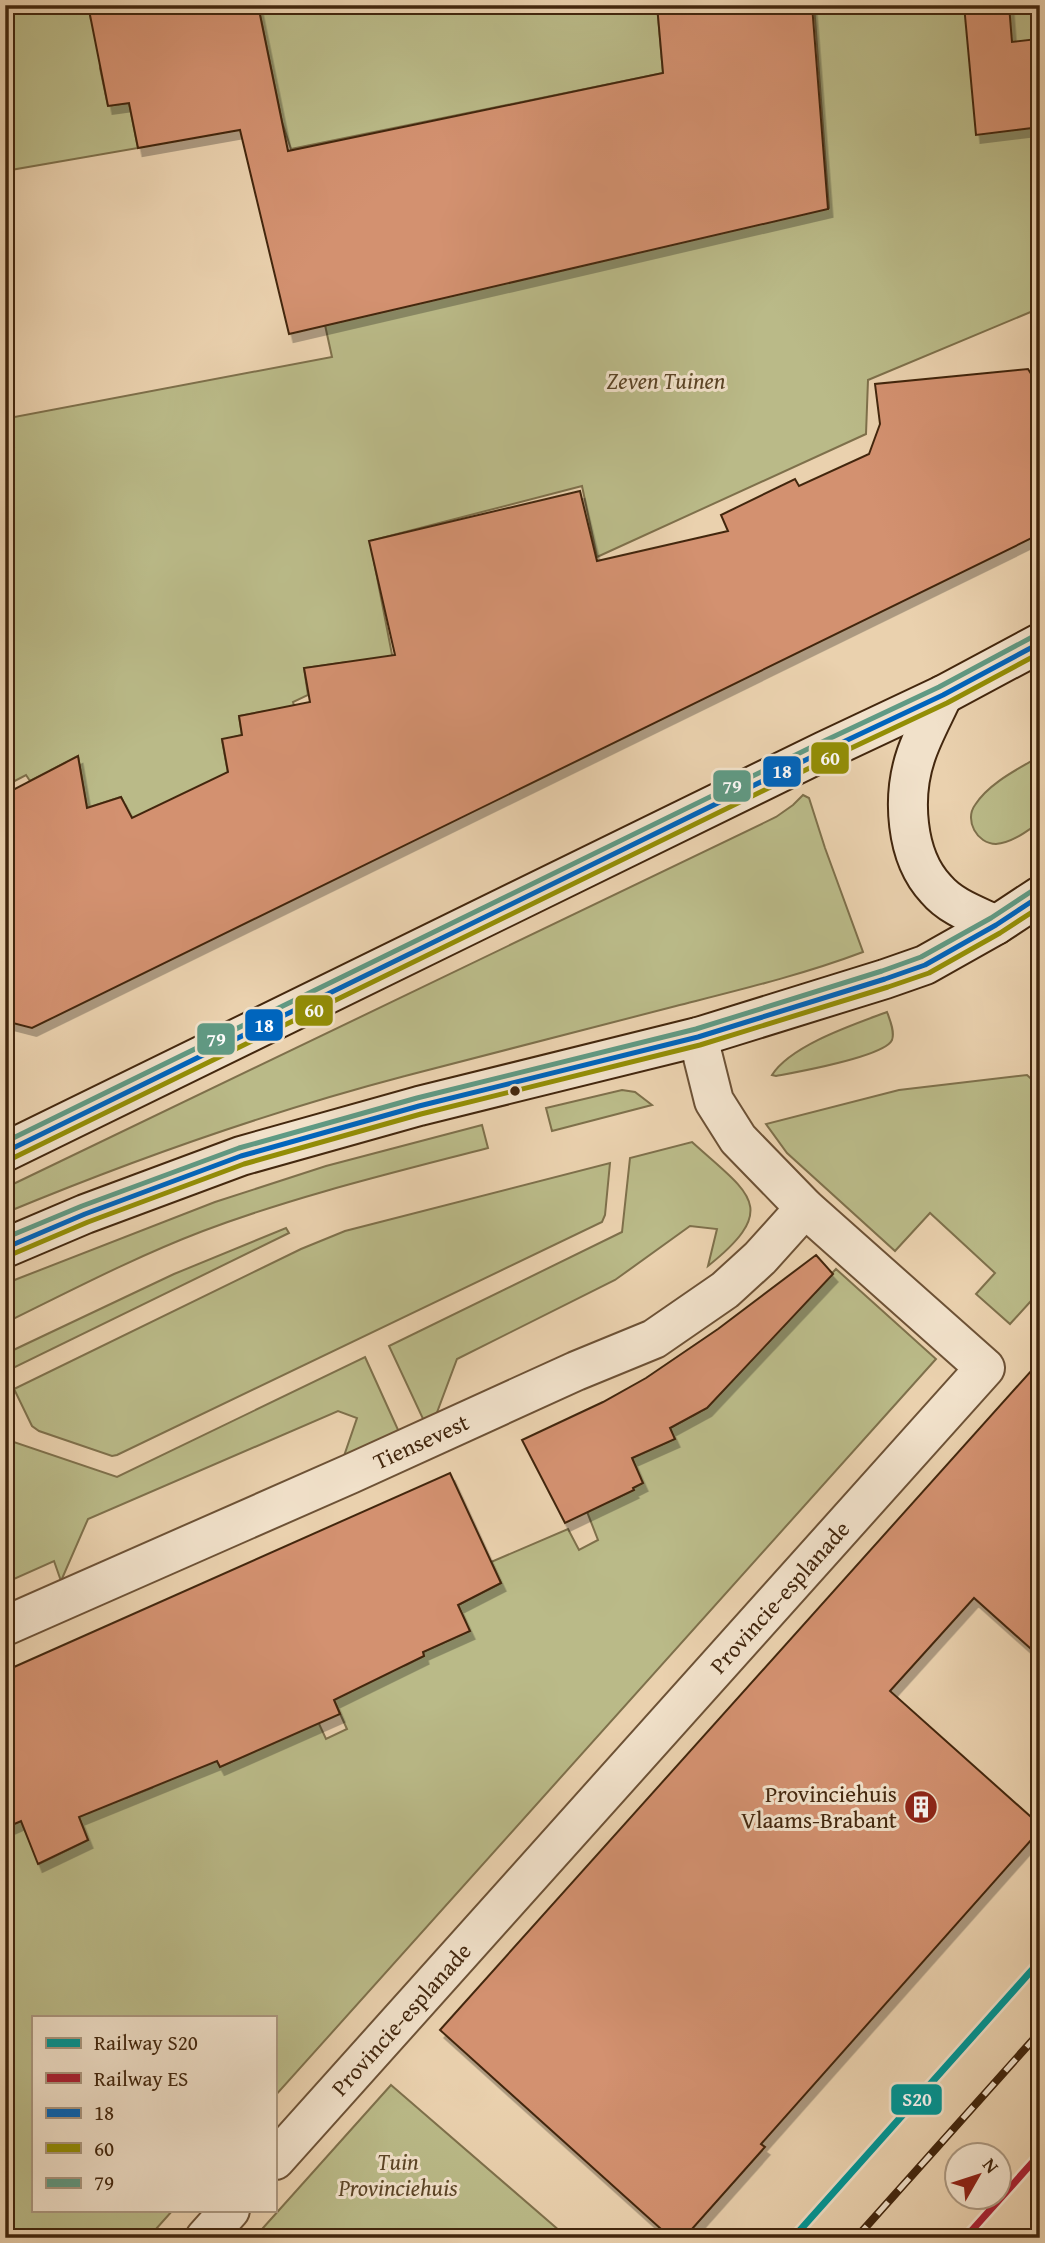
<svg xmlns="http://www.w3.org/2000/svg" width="1045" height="2243" font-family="'Gentium Book Plus',serif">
	<defs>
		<filter id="shadow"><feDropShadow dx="4.5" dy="8" stdDeviation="0" flood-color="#0004"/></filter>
	</defs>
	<rect width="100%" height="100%" fill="#ead1ae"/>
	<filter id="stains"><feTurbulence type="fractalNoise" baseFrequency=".00286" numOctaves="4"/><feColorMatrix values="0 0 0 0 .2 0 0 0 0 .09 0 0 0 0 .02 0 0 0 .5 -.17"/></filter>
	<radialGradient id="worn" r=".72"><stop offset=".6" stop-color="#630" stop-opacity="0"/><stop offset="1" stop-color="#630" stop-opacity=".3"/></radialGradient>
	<g fill="#baba88" stroke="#7e704b" stroke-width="2">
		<path d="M 5,5 L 88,5 L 91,20 L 112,16 L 100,68 L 108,106 L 129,103 L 138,148 L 5,171 Z"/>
		<path d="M 258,5 L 657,5 L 663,73 L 291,149 L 282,122 Z"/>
		<path d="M 814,5 L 1040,5 L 1040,308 L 868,380 L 866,434 L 597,557 L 582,486 L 370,541 L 395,670 L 347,662 L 304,668 L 308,695 L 293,702 L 297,716 L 266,711 L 239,716 L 242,735 L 222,740 L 228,773 L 132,819 L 121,797 L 87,808 L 78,756 L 30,781 L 26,775 L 5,786 L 5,449 L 14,447 L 9,418 L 332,357 L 325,325 L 829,208 Z"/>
		<path d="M 1040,756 L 1040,822 C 1027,831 1012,843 996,844 C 977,844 964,820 975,805 C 989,783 1018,769 1040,756 Z"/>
		<path d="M 803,795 L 809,798 L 825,848 L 863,952 C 802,975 739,990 676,1006 C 585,1030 495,1053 405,1076 C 268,1112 135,1159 5,1213 L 5,1188 L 776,817 L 793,805 Z"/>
		<path d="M 887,1012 C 890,1020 895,1032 892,1040 C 884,1057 797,1072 776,1076 L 772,1075 C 791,1045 855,1024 887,1012 Z"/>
		<path d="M 1027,1075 L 1040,1087 L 1040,1291 L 1010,1324 L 976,1294 L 995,1273 L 930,1213 L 895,1251 L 787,1153 L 766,1124 L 899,1090 Z"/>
		<path d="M 622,1090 L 635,1092 L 652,1105 L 552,1131 L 546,1108 Z"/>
		<path d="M 482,1125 L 488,1148 C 392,1173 296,1196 203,1231 C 135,1257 70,1291 5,1323 L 5,1284 L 17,1279 L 215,1202 L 326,1166 Z"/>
		<path d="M 692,1142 C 748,1193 782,1207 708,1266 L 717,1229 L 690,1226 L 615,1280 L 457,1359 L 436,1415 L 424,1421 L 389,1346 L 622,1232 L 630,1158 Z"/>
		<path d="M 610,1163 L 605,1215 L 602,1222 L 117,1455 L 112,1456 L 39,1431 L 32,1426 L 14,1389 L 301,1249 L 345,1231 Z"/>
		<path d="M 286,1228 L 289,1233 L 5,1372 L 5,1354 L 174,1274 Z"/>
		<path d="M 836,1269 L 936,1359 L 275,2096 L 275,2017 L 33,2017 L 33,2210 L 173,2210 L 148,2238 L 5,2238 L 5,1828 L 21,1821 L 39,1864 L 88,1840 L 66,1784 L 122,1784 L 126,1798 L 152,1788 L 201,1728 L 220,1767 L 249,1754 L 303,1689 L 326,1739 L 347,1729 L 328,1687 L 406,1665 L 424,1656 L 423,1652 L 469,1631 L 458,1605 L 501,1583 L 491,1562 L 568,1529 L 579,1550 L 598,1540 L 586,1509 L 613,1500 L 633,1490 L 633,1488 L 642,1483 L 632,1458 L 674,1439 L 670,1428 L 707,1408 Z"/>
		<path d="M 365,1357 L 399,1432 L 344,1456 L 357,1418 L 338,1411 L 88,1519 L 61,1581 L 54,1561 L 5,1583 L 5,1441 L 8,1440 L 117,1477 Z"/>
		<path d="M 391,2085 L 568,2238 L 254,2238 Z"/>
	</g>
	<g fill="#d39170" stroke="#43270e" stroke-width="2" filter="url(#shadow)">
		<path d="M 88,5 L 258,5 L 288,151 L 663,73 L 657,5 L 812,5 L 828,209 L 289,334 L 240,130 L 138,148 L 129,103 L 108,106 Z"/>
		<path d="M 964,5 L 1009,5 L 1012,42 L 1037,39 L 1040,127 L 976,135 Z"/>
		<path d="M 1028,369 L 1040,388 L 1040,534 L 32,1028 L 5,1021 L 5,794 L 78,756 L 87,808 L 121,797 L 132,818 L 228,772 L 222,739 L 242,735 L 239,716 L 310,702 L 304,668 L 395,655 L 369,541 L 580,491 L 597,561 L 728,531 L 721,515 L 795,479 L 799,486 L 869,454 L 880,424 L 875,384 Z"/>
		<path d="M 816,1255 L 833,1274 L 707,1408 L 670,1428 L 675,1439 L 632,1458 L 643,1483 L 633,1488 L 634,1490 L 565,1523 L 522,1440 L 603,1402 L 646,1378 L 718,1329 Z"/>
		<path d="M 1040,1361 L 1040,1657 L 974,1598 L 890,1691 L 1040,1825 L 1040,1830 L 761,2144 L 765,2147 L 684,2238 L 671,2238 L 440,2030 Z"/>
		<path d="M 450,1473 L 501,1583 L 458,1605 L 470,1631 L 423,1652 L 424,1656 L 334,1700 L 340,1714 L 220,1767 L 217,1761 L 79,1817 L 88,1840 L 38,1864 L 21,1821 L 5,1828 L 5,1671 Z"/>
	</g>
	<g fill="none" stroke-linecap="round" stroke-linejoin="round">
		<g stroke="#6d5236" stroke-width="42">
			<g id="minor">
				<path id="s1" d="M 5,1626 L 350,1474 L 576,1371 L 654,1339 L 725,1290 L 760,1258 L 805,1208"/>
				<path id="s2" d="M 275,2160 L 985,1368 L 805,1208 L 738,1139 L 714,1101 L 698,1037"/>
				<path d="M 205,2238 L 230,2210"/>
			</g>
		</g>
		<g stroke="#43270e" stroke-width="42">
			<g id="secondary">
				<path d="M 943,695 C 934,715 923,734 916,755 C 902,796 905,856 936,889 C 951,907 975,915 996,925"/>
				<path d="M 5,1152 L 824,751 L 943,695 L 1040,643"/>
				<path d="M 5,1248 L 85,1214 L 241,1156 L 419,1106 L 698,1037 L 885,979 L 925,965 L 996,925 L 1040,896"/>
			</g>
		</g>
		<use href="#minor" stroke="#f1e1ca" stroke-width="38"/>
		<use href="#secondary" stroke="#f1e1ca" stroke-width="38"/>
		<g stroke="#43270e" stroke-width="8">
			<path id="rail" d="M 856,2238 L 1040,2032"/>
		</g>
		<use href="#rail" stroke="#f1e1ca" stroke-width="5" stroke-dasharray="16" stroke-linecap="butt"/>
		<g stroke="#f1e1ca" stroke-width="10">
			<g id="bus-1">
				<path d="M 5,1152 L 824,751 L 943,695 L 1040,643"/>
				<path d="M 5,1248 L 85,1214 L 241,1156 L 419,1106 L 698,1037 L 885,979 L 925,965 L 996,925 L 1040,896"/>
			</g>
		</g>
		<g stroke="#f1e1ca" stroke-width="10">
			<g id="bus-2">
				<path d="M 9,1160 L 828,759 L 947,703 L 1040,653"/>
				<path d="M 8,1256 L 88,1222 L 244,1164 L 421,1114 L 700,1045 L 888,987 L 929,973 L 1000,933 L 1040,907"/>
			</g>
		</g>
		<g stroke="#f1e1ca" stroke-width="10">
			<g id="bus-3">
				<path d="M 5,1142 L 820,743 L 939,687 L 1036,635"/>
				<path d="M 5,1238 L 82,1206 L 239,1148 L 417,1098 L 696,1029 L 882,971 L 921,957 L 991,918 L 1035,889"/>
			</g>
		</g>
		<use href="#bus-1" stroke="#0065bd" stroke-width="5"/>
		<use href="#bus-2" stroke="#938e06" stroke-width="5"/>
		<use href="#bus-3" stroke="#609a84" stroke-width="5"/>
		<g stroke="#f1e1ca" stroke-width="12">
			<path id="rail-1" d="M 793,2238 L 1040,1961"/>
		</g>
		<g stroke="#f1e1ca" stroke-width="12">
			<path id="rail-2" d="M 965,2238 L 1040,2154"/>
		</g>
		<use href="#rail-1" stroke="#009696" stroke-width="7"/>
		<use href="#rail-2" stroke="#aa2135" stroke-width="7"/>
	</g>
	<defs>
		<g id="building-disc" transform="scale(1.75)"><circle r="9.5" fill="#8f2418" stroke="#f1e1ca"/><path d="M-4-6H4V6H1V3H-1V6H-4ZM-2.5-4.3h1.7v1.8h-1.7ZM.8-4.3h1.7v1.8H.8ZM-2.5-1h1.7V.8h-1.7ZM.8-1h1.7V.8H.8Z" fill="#fff"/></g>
	</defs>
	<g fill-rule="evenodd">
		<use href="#building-disc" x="921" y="1807"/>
	</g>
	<circle fill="#43270e" stroke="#f1e1ca" stroke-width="2.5" cx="515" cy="1091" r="6"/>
	<g text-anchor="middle" stroke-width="6" stroke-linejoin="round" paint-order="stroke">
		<g font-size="23" font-style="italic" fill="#5b4426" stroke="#f1e1ca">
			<text x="666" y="389">Zeven Tuinen</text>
			<text x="398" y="2170">Tuin<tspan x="398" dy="26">Provinciehuis</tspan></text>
		</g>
		<g font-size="23" fill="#43270e" stroke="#f1e1ca">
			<text dy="8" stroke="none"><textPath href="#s1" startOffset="455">Tiensevest</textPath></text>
			<text dy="8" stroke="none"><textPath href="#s2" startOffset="756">Provincie-esplanade</textPath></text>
			<text dy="8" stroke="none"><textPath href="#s2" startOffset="189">Provincie-esplanade</textPath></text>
		</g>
		<g font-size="23" fill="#43270e" stroke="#f1e1ca" text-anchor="end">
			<text x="897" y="1802">Provinciehuis<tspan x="897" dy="26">Vlaams-Brabant</tspan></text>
		</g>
	</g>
	<g stroke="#f1e1ca" stroke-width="2.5">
		<rect x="810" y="741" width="40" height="34" rx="7" fill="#938e06"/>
		<rect x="762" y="755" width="40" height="33" rx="7" fill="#0065bd"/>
		<rect x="712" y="769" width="40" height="34" rx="7" fill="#609a84"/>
		<rect x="294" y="994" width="40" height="33" rx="7" fill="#938e06"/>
		<rect x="244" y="1008" width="40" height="34" rx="7" fill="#0065bd"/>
		<rect x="196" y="1022" width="40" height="34" rx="7" fill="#609a84"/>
		<rect x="890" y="2083" width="53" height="33" rx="7" fill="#009696"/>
	</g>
	<g font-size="19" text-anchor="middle" font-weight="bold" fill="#fff">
		<text x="830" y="765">60</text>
		<text x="782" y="778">18</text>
		<text x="732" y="793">79</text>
		<text x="314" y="1017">60</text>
		<text x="264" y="1032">18</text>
		<text x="216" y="1046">79</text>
		<text x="917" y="2106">S20</text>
	</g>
	<rect width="1045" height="2243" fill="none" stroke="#ead1ae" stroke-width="28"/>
	<rect x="7" y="7" width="1031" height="2229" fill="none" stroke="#43270e" stroke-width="3.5"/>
	<rect x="14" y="14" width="1017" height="2215" fill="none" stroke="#43270e" stroke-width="2"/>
	<rect x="32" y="2016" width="245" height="196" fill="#f1e1ca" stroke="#ab977f" stroke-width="2"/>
	<rect x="46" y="2038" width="35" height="10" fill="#009696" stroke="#ab977f" stroke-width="2"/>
	<text x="94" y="2050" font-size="21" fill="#43270e">Railway S20</text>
	<rect x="46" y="2073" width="35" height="10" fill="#aa2135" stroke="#ab977f" stroke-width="2"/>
	<text x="94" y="2086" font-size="21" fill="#43270e">Railway ES</text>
	<rect x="46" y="2108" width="35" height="10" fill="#0065bd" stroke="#ab977f" stroke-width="2"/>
	<text x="94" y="2120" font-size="21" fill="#43270e">18</text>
	<rect x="46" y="2143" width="35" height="10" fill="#938e06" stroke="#ab977f" stroke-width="2"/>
	<text x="94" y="2156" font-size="21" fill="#43270e">60</text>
	<rect x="46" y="2178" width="35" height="10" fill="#609a84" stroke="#ab977f" stroke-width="2"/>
	<text x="94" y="2190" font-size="21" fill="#43270e">79</text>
	<g transform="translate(978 2176) rotate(51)"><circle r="33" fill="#f1e1ca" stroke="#ab977f" stroke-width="2"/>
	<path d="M0-5L12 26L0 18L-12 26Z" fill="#8f2418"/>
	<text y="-10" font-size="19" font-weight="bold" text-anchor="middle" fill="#43270e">N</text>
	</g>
	<rect width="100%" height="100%" filter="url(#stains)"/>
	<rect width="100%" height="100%" fill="url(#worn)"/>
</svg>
